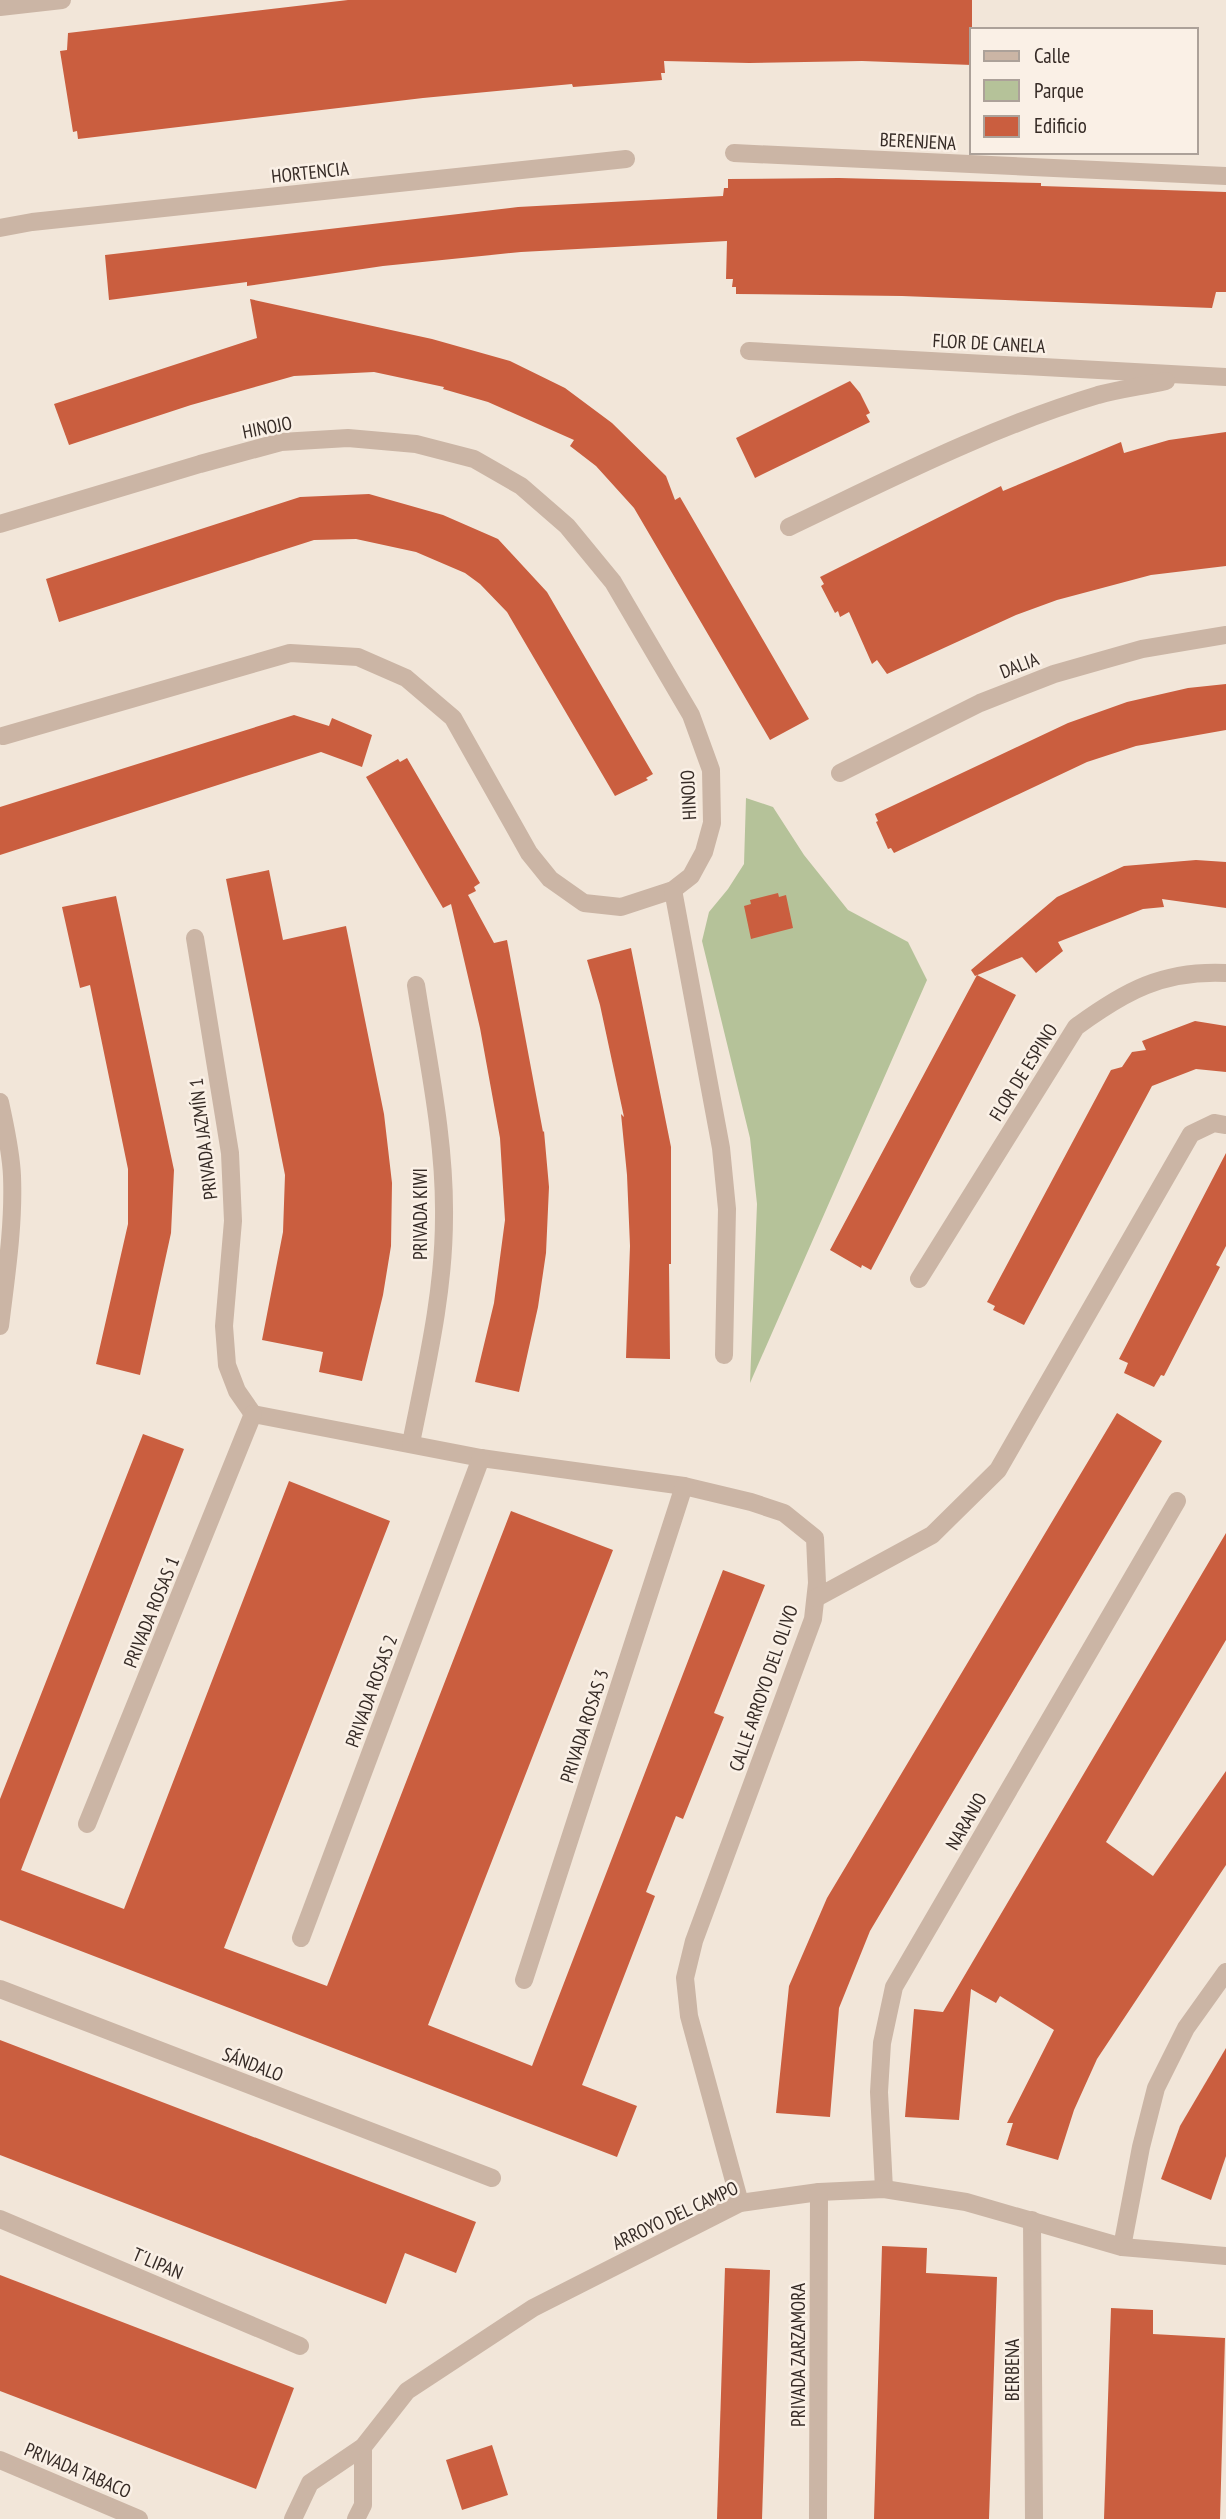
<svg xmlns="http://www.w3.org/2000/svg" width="1226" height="2519" font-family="'PT Sans Narrow',sans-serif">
	<rect width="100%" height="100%" fill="#f2e6d9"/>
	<path fill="#b5c299" d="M 746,798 L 773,807 L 804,855 L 848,910 L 908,942 L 927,980 L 750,1383 L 757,1204 L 750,1138 L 702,941 L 709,912 L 728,889 L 744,864 Z"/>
	<g fill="#ca5e3f">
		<path d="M 348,0 L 972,0 L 972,65 L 862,61 L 749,63 L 664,61 L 665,73 L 661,73 L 662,80 L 573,87 L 572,84 L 423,98 L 78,139 L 77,131 L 73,132 L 60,51 L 67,50 L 68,33 Z"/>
		<path d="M 839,178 L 1041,183 L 1041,186 L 1226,192 L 1226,292 L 1216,292 L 1212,308 L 902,296 L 736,294 L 736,287 L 732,287 L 733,279 L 726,279 L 727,241 L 521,252 L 383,266 L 247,286 L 247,282 L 109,300 L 105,255 L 518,207 L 723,196 L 724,188 L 728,188 L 728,179 Z"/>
		<path d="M 250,299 L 432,339 L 510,361 L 565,388 L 612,423 L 666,476 L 675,500 L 680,497 L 809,719 L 770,740 L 634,508 L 596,466 L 570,446 L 574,440 L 488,402 L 443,389 L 444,387 L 374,372 L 294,376 L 191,405 L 69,445 L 54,404 L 257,338 Z"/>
		<path d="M 850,381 L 860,393 L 870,413 L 866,415 L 870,422 L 755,478 L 736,438 Z"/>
		<path d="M 1226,432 L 1226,566 L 1151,575 L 1057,600 L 1016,615 L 887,674 L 877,660 L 872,664 L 849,612 L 840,617 L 838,611 L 835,613 L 821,586 L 824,584 L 820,577 L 1001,486 L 1003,491 L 1121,442 L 1124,453 L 1169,440 Z"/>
		<path d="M 369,494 L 443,515 L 498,539 L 547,592 L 653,774 L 646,778 L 648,780 L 615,796 L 507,612 L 480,584 L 465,573 L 416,552 L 356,539 L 314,540 L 59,622 L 46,579 L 300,497 Z"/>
		<path d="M 1226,684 L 1226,730 L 1136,746 L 1087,762 L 894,853 L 891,848 L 888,849 L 876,822 L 878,821 L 875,814 L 1068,723 L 1127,702 L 1188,688 Z"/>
		<path d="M 294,715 L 329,726 L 332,718 L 372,735 L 362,767 L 321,752 L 0,855 L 0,807 Z"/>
		<path d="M 407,758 L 480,883 L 474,887 L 476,891 L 468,895 L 494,943 L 507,940 L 543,1132 L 544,1131 L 549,1187 L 546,1253 L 538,1307 L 519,1392 L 475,1382 L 494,1303 L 505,1220 L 500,1138 L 480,1028 L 451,904 L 443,908 L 366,777 L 398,759 L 400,762 Z"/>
		<path d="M 1196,860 L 1226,862 L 1226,908 L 1162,899 L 1164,907 L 1143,909 L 1058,942 L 1063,951 L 1036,973 L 1022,957 L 975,976 L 971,970 L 1057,897 L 1124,866 Z"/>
		<path d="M 269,870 L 283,940 L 346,926 L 384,1114 L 392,1183 L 391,1246 L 383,1295 L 362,1381 L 319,1372 L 323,1352 L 262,1340 L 283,1232 L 285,1175 L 226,879 Z"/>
		<path d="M 778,893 L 779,897 L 786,895 L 793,928 L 751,939 L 744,906 L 751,904 L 750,900 Z"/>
		<path d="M 116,896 L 174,1170 L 171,1233 L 140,1375 L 96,1364 L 128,1224 L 128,1169 L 90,985 L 80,988 L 62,907 Z"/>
		<path d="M 631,948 L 671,1147 L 671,1264 L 669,1264 L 670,1359 L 626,1358 L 630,1246 L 627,1175 L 621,1114 L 624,1117 L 600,1005 L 587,960 Z"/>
		<path d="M 977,975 L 1016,995 L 871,1270 L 862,1265 L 861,1268 L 830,1250 Z"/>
		<path d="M 1195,1021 L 1226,1026 L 1226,1072 L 1196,1069 L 1152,1086 L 1024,1325 L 993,1310 L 995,1306 L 987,1302 L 1111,1070 L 1122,1067 L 1132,1052 L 1146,1050 L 1142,1041 Z"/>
		<path d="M 1226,1153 L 1226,1246 L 1216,1265 L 1220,1267 L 1164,1376 L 1161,1375 L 1154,1387 L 1124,1373 L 1128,1363 L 1119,1359 Z"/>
		<path d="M 1117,1413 L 1162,1441 L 870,1931 L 839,2008 L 830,2117 L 776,2113 L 789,1986 L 827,1898 Z"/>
		<path d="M 143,1434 L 184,1449 L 21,1870 L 124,1909 L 289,1481 L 390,1521 L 224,1948 L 327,1986 L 511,1511 L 613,1550 L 428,2025 L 532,2066 L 723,1570 L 765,1585 L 714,1713 L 724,1717 L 683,1819 L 676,1816 L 646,1892 L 655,1896 L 582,2085 L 637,2106 L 617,2157 L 0,1920 L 0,1799 Z"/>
		<path d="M 1226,1533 L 1226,1640 L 1106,1842 L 1153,1876 L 1226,1771 L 1226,1865 L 1097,2059 L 1074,2110 L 1058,2160 L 1006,2145 L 1013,2123 L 1007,2123 L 1054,2030 L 1000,1996 L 996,2003 L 971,1989 L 959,2120 L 905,2117 L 914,2009 L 943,2012 Z"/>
		<path d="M 0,2040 L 476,2222 L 456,2273 L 405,2253 L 386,2304 L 0,2155 Z"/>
		<path d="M 1226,2048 L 1226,2156 L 1211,2200 L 1161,2179 L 1180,2126 Z"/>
		<path d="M 882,2246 L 927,2248 L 926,2273 L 997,2277 L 989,2519 L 874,2519 Z"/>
		<path d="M 725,2268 L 770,2270 L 762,2519 L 717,2519 Z"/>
		<path d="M 0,2275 L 294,2388 L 256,2489 L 0,2391 Z"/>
		<path d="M 1111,2308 L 1153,2310 L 1153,2334 L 1225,2338 L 1220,2519 L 1104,2519 Z"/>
		<path d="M 492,2445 L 508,2495 L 462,2510 L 446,2460 Z"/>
	</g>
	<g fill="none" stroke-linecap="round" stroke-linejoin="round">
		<g stroke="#cbb5a5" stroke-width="18">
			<path d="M 0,7 L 62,0"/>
			<path d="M 734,153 L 1226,176"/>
			<path d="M 0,228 L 32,222 L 626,159"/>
			<path d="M 749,351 L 1226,377"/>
			<path d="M 0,524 L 200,464 L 281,442 L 348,438 L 416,444 L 474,459 L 521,486 L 567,526 L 613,582 L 691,715 L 711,770 L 712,823 L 704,852 L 691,876 L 673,890 L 621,907 L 584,903 L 550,879 L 529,853 L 453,718 L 406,678 L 358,657 L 290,653 L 3,736"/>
			<path d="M 789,527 C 890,479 991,427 1098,395 C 1120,389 1144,386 1166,381"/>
			<path d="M 840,773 L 980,703 L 1054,674 L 1142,649 L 1226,635"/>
			<path d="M 673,890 L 721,1148 L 727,1209 L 724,1355"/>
			<path d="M 195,938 L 230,1153 L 233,1221 L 224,1326 L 227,1365 L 237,1391 L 253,1414"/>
			<path d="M 0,1102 C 5,1126 11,1151 12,1176 C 14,1226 6,1276 0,1326"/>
			<path d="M 919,1279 L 1076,1027 C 1125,991 1163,970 1226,973"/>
			<path d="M 253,1414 L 481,1458 L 684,1486 L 751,1502 L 784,1513 L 815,1538 L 817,1583 L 813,1619 L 694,1941 L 685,1978 L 689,2016 L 740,2203"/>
			<path d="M 411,1443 C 426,1368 444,1294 444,1217 C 445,1139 428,1062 416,985"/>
			<path d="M 816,1598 L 932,1535 L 998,1470 L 1191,1134 L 1214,1123 L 1226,1125"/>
			<path d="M 87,1824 L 253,1414"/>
			<path d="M 301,1938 L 481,1458"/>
			<path d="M 524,1980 L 684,1486"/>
			<path d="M 0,1989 L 492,2178"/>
			<path d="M 884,2189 L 879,2092 L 882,2043 L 894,1987 L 1177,1501"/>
			<path d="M 0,2219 L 300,2346"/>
			<path d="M 1032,2220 L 1034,2519"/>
			<path d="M 1122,2247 L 1141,2147 L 1156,2088 L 1186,2028 L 1226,1972"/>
			<path d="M 0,2460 L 139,2519"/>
			<path d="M 293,2519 L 310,2483 L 363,2447 L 407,2391 L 533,2308 L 740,2203 L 819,2192 L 884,2189 L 966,2202 L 1122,2247 L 1226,2256"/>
			<path d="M 356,2519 L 363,2505 L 363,2447"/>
			<path d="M 818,2519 L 819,2192"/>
		</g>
	</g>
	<g text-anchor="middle" stroke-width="5" stroke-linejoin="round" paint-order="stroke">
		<g font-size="19" fill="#362b26" stroke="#faf0e6">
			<text transform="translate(918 141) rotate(3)" y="7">BERENJENA</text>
			<text transform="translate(310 172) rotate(-6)" y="7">HORTENCIA</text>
			<text transform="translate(989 343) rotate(3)" y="7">FLOR DE CANELA</text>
			<text transform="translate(267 427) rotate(-11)" y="7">HINOJO</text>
			<text transform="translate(1019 665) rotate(-21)" y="7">DALIA</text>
			<text transform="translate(688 795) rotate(-93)" y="7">HINOJO</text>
			<text transform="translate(1023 1072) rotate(-58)" y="7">FLOR DE ESPINO</text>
			<text transform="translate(203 1139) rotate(-97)" y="7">PRIVADA JAZMÍN 1</text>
			<text transform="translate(420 1214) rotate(-90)" y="7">PRIVADA KIWI</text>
			<text transform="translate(151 1612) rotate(-68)" y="7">PRIVADA ROSAS 1</text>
			<text transform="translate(763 1688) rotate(-71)" y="7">CALLE ARROYO DEL OLIVO</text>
			<text transform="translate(371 1691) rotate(-70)" y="7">PRIVADA ROSAS 2</text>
			<text transform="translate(584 1726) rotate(-72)" y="7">PRIVADA ROSAS 3</text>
			<text transform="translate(966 1821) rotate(-60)" y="7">NARANJO</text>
			<text transform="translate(253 2064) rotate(21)" y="7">SÁNDALO</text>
			<text transform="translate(675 2215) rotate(-25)" y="7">ARROYO DEL CAMPO</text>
			<text transform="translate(158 2263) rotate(23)" y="7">T´LIPAN</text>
			<text transform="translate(798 2355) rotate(-90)" y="7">PRIVADA ZARZAMORA</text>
			<text transform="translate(1012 2370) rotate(-90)" y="7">BERBENA</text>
			<text transform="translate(78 2470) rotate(23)" y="7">PRIVADA TABACO</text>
		</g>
	</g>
	<rect x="970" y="28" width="228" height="126" fill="#faf0e6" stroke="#aca199" stroke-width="2"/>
	<rect x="984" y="51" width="35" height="10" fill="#cbb5a5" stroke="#aca199" stroke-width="2"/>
	<text x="1034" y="63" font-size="21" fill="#362b26">Calle</text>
	<rect x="984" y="80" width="35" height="21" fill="#b5c299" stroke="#aca199" stroke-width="2"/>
	<text x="1034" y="98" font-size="21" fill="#362b26">Parque</text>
	<rect x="984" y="116" width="35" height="21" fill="#ca5e3f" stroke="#aca199" stroke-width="2"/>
	<text x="1034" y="133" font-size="21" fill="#362b26">Edificio</text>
</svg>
